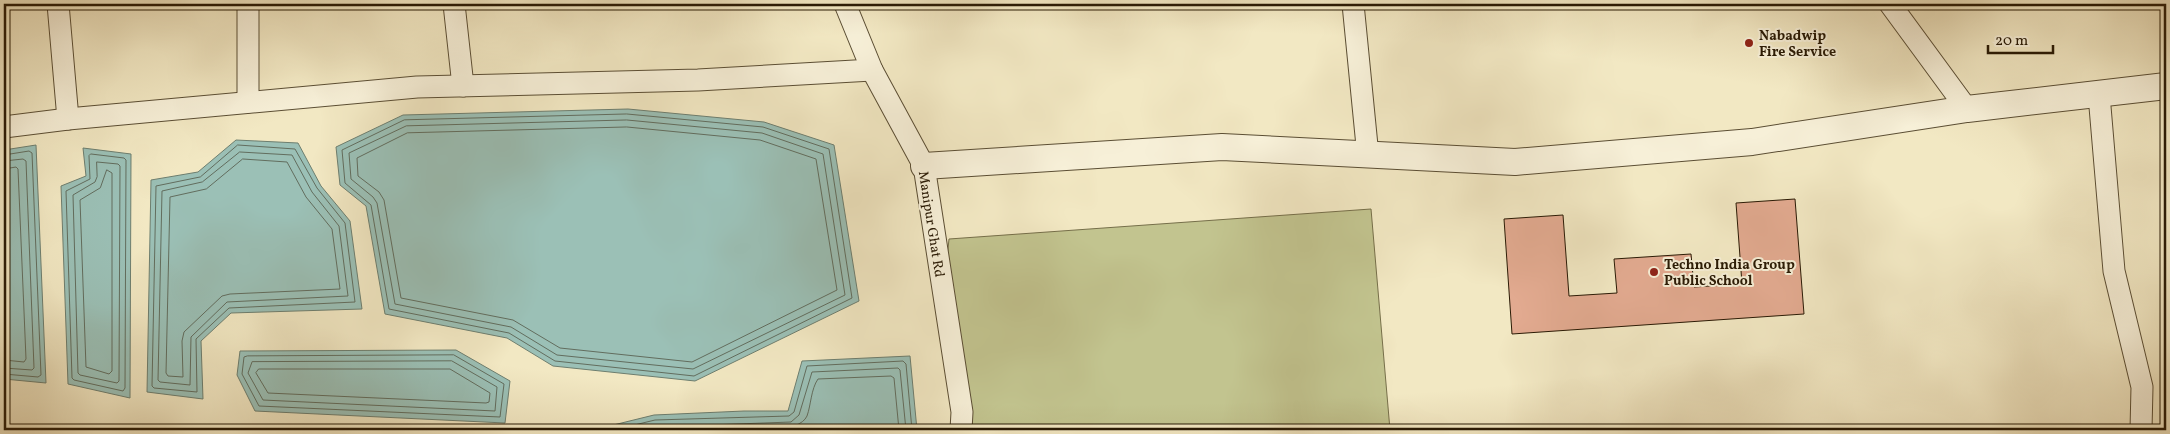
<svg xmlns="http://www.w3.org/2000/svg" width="2170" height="434" font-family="Vollkorn,serif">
	<rect width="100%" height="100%" fill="#f2e8c3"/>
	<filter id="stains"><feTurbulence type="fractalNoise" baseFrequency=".004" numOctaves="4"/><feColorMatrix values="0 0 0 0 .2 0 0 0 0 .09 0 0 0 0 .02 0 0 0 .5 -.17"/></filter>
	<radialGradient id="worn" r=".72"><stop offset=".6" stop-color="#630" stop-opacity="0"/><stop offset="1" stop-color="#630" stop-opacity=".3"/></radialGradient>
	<path fill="#c2c48f" stroke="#766f4a" d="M 1371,209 L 1390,430 L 961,430 L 943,298 L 949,239 Z"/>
	<g fill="#9bc0b6" stroke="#6d7e6f">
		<path d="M 628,109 L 764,122 L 834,145 L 859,301 L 695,381 L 553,366 L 507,338 L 385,314 L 366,206 L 340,185 L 336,147 L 403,115 Z"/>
		<path d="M 236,140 L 298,143 L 321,186 L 350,221 L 362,309 L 231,313 L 201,341 L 203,399 L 147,392 L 151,180 L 198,172 Z"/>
		<path d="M 36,145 L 46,383 L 4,379 L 4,150 Z"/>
		<path d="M 83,148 L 131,154 L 130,398 L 68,384 L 61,186 L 86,176 Z"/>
		<path d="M 456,350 L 510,381 L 505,423 L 255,411 L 237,375 L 240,351 Z"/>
		<path d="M 910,356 L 917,430 L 593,430 L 654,415 L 744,411 L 788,411 L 802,361 Z"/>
	</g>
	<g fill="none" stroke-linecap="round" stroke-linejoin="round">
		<g stroke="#626d5e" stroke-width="1">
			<path d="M 627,114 L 763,127 L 829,149 L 852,298 L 694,376 L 555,361 L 509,333 L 389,309 L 371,205 L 345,183 L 342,150 L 404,120 Z"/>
			<path d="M 627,120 L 762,133 L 823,154 L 845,295 L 693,369 L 557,355 L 511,327 L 395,304 L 377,203 L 373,197 L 351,179 L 349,153 L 406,126 Z"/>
			<path d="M 627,127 L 760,140 L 816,159 L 837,290 L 692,362 L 560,348 L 513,320 L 401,298 L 384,200 L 379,192 L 358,176 L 357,158 L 407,133 Z"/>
			<path d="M 238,145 L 295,149 L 317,188 L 345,223 L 355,302 L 229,308 L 196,339 L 197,392 L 154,388 L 152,386 L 156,186 L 200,177 Z"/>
			<path d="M 240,152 L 292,155 L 312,192 L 339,226 L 348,296 L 227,302 L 191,337 L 190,385 L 160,382 L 158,380 L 162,191 L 202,182 Z"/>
			<path d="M 91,154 L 124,158 L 126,160 L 125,388 L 123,391 L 74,380 L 72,378 L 66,191 L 90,179 L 89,156 Z"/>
			<path d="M 4,155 L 29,151 L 32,153 L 41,375 L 38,377 L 4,374"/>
			<path d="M 243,159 L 287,162 L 306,197 L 332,229 L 340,289 L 230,294 L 222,296 L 184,332 L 182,341 L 183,377 L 168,376 L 166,373 L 170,197 L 206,189 Z"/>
			<path d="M 4,161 L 23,159 L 26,161 L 34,368 L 32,370 L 4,368"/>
			<path d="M 97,162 L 118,164 L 120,166 L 119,381 L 117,383 L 80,375 L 78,373 L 73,195 L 95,182 L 97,177 Z"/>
			<path d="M 4,169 L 16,167 L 18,169 L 26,359 L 24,362 L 4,360"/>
			<path d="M 107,170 L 112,173 L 112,371 L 109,374 L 86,367 L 80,200 L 100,188 Z"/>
			<path d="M 454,355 L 504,384 L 500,417 L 259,406 L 242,374 L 244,357 L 247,356 Z"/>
			<path d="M 452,361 L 497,387 L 495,411 L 263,400 L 248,373 L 252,362 Z"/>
			<path d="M 259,369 L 450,369 L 490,393 L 489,402 L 486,403 L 268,393 L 256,373 Z"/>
			<path d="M 614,430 L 655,420 L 789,416 L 794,412 L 807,366 L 903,361 L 906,364 L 912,430"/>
			<path d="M 641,430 L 656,427 L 791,422 L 799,415 L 812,372 L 898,368 L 900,370 L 906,430"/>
			<path d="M 733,430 C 752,429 799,434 807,416 C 811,405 811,389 818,379 L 891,376 L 894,378 L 899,430"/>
		</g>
	</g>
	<path fill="#e2aa90" stroke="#291a05" d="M 1795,199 L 1804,314 L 1512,334 L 1504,219 L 1563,215 L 1569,296 L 1617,293 L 1614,259 L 1691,254 L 1694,287 L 1742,284 L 1736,203 Z"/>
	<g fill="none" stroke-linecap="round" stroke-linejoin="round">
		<g stroke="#5b4e34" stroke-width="23">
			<g id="minor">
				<path d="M 58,4 L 68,119"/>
				<path d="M 248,4 L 248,102"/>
				<path d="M 454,4 L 463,86"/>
				<path d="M 845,4 L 872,70 L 924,166 L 962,412 L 961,430"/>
				<path d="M 1353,4 L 1368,156"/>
				<path d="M 1890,4 L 1967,109"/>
				<path d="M 2099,95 L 2114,271 L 2142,387 L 2141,430"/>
				<path d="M 4,127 L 68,119 L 417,87 L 698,80 L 872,70"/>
			</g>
		</g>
		<g stroke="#5b4e34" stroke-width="28">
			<path id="tertiary" d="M 924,166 L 1222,147 L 1515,162 L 1752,142 L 1967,109 L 2166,86"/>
		</g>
		<use href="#minor" stroke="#f7f0d8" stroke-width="21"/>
		<use href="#tertiary" stroke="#f7f0d8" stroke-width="26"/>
	</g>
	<g fill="#8f2418" stroke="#f7f0d8" stroke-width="2">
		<circle cx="1749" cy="43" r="5"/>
		<circle cx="1654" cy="272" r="5"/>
	</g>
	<g text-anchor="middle" stroke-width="4" stroke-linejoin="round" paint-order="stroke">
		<g font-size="14" font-weight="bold" fill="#291a05" stroke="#f7f0d8" text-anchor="start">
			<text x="1759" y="40">Nabadwip<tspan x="1759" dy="16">Fire Service</tspan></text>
			<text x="1664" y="269">Techno India Group<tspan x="1664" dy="16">Public School</tspan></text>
		</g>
		<g font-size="14" fill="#291a05" stroke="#f7f0d8">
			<text transform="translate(932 224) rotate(81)" y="5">Manipur Ghat Rd</text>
		</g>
	</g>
	<rect width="2170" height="434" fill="none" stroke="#f2e8c3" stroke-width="20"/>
	<rect x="5" y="5" width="2160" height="424" fill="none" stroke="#291a05" stroke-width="2.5"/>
	<rect x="10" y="10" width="2150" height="414" fill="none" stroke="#291a05"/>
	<path d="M1988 45v8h65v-8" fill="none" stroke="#291a05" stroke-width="2.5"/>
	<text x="1995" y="45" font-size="15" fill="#291a05" stroke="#f7f0d8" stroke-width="4" paint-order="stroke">20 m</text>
	<rect width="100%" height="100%" filter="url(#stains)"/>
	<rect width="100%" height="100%" fill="url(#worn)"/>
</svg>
